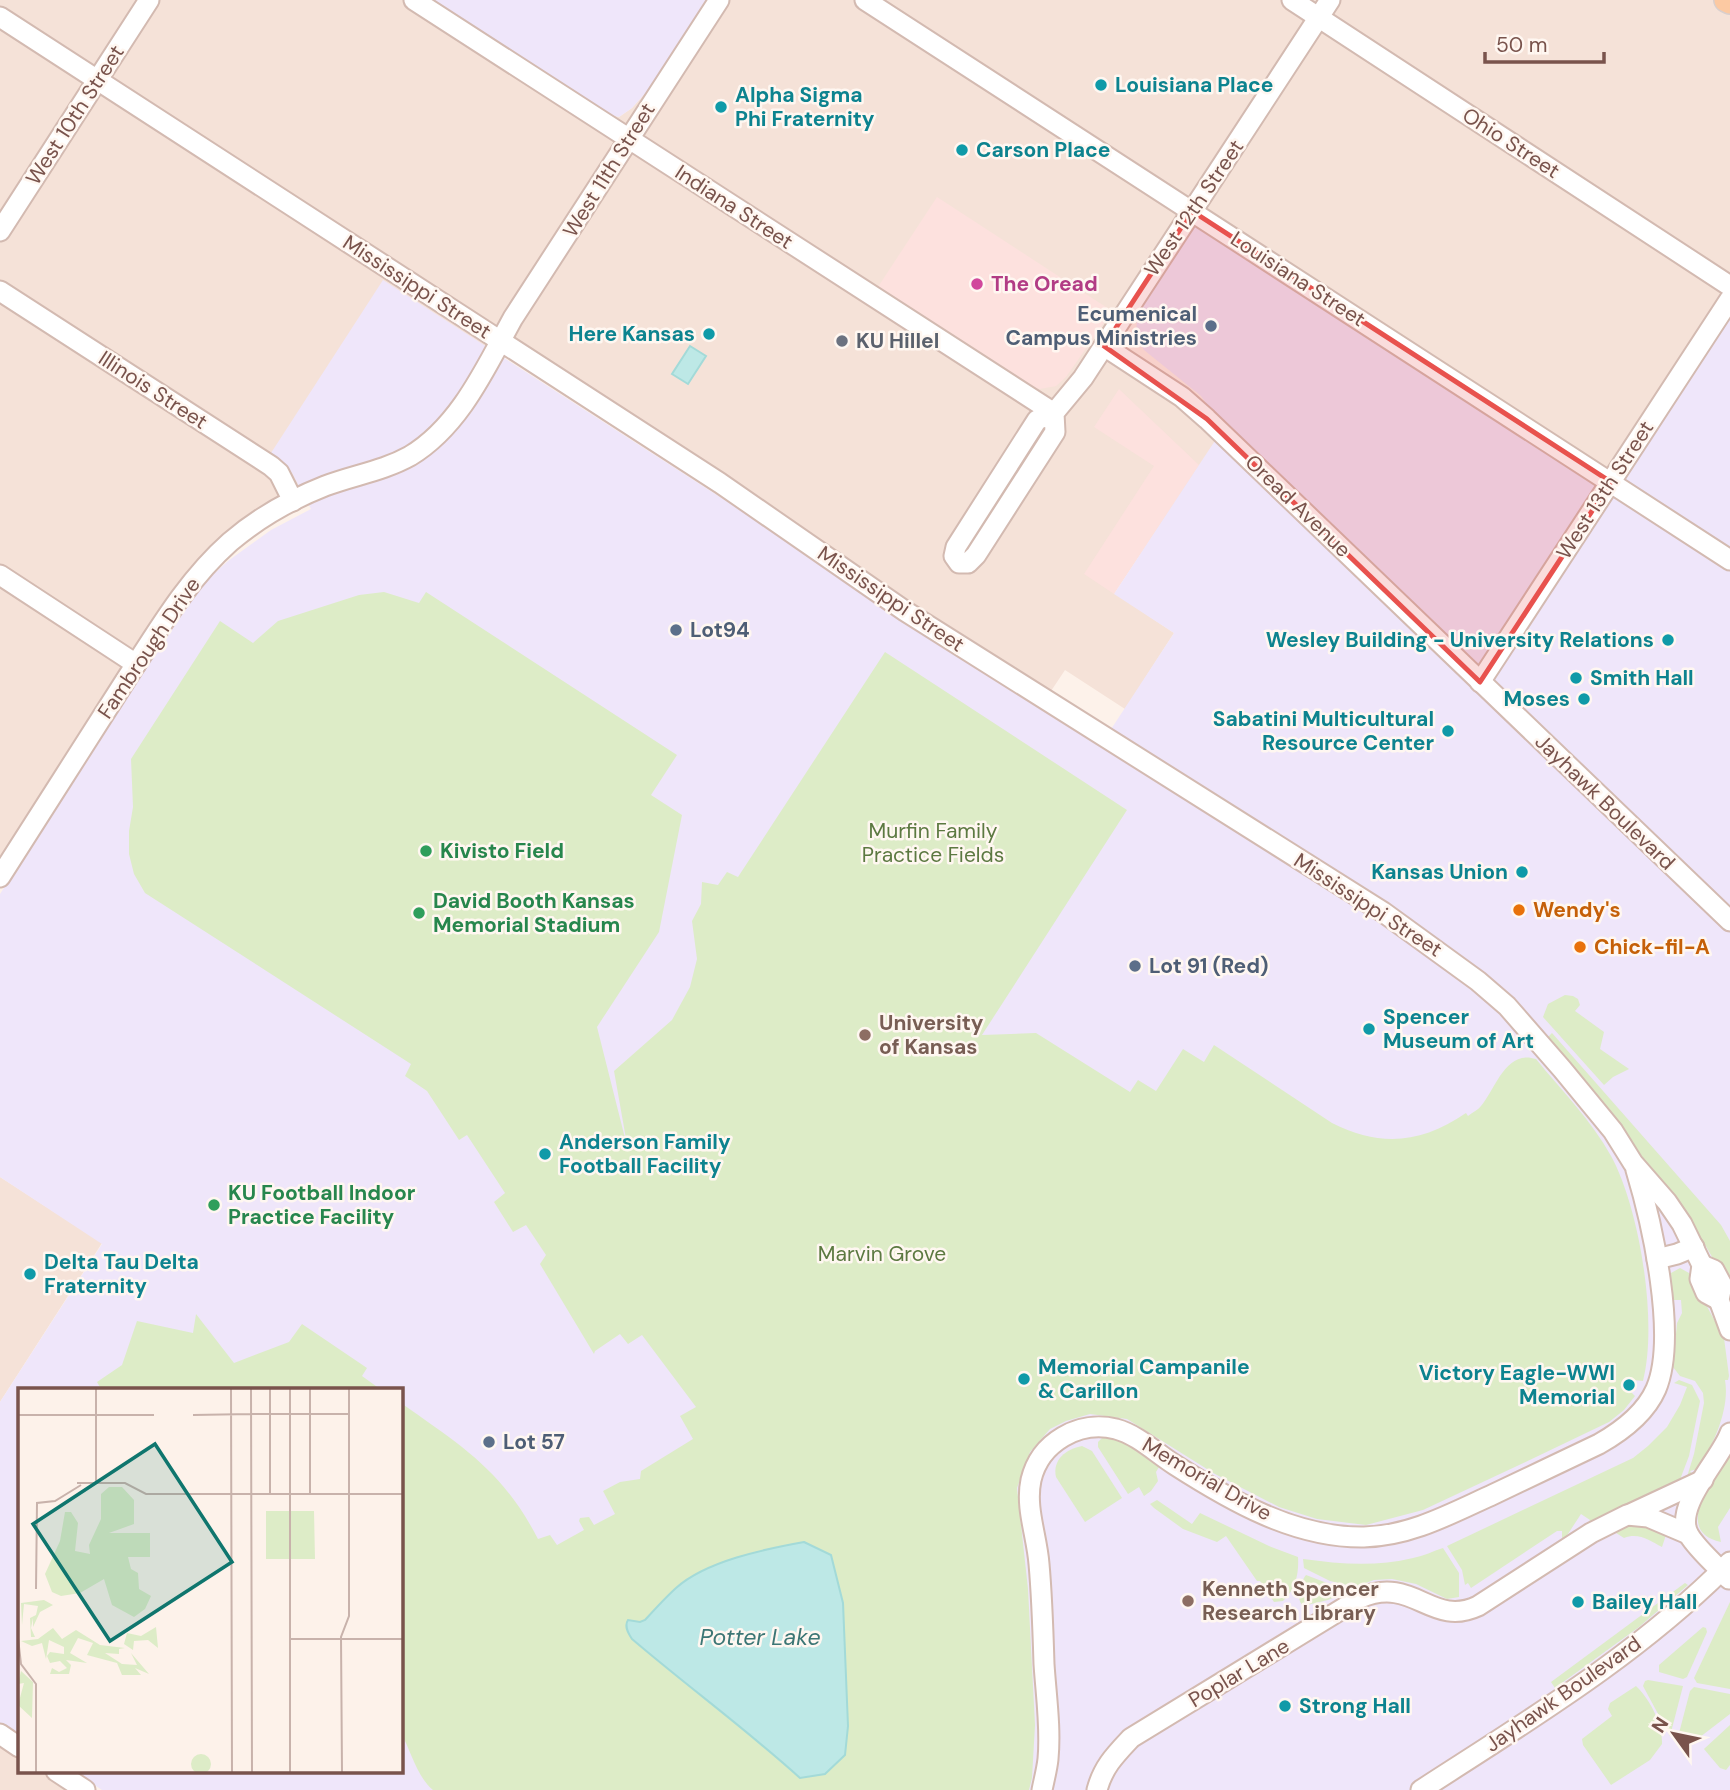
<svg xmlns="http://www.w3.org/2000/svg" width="1730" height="1790" font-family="'DM Sans',sans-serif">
	<rect width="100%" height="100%" fill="#fdf2ea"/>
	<g fill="#f5e2d8">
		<path d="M 0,0 L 434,0 L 611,115 L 619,117 L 632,108 L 657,80 L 709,0 L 1730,0 L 1730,299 L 1611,482 L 1192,211 L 1104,345 L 1222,433 L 1114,593 L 1174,633 L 1125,709 L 1065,670 L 1045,700 L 500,341 L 326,486 L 230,542 L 0,877 Z"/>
		<path d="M 0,1177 L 102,1243 L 0,1402 Z"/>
		<path d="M 0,1734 L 19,1747 L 19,1771 L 56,1771 L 85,1790 L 0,1790 Z"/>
	</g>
	<g fill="#fde1de">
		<path d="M 937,197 L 1112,311 L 1066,377 L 1056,386 L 1040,389 L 1029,386 L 876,290 Z"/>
		<path d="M 1119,389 L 1199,465 L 1114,594 L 1084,574 L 1154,466 L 1094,427 Z"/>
	</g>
	<g fill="#efe6fa">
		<path d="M 434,0 L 709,0 L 657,80 L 632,108 L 619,117 L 611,115 Z"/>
		<path d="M 1196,224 L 1208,227 L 1426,375 L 1614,496 L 1730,316 L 1730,1790 L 102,1790 L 73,1771 L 401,1771 L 401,1389 L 19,1389 L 19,1735 L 0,1723 L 0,1402 L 102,1244 L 0,1177 L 0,894 L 187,602 L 205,582 L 228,561 L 271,530 L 311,509 L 292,473 L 271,453 L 383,280 L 1102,743 L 1174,633 L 1114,594 L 1226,424 L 1212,412 L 1201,396 L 1144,350 L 1136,338 L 1137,316 Z"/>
	</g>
	<g fill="#ddecc7">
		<path d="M 384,592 L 419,603 L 426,592 L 677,755 L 651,795 L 682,815 L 659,932 L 597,1027 L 628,1150 L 614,1071 L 672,1020 L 690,987 L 697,959 L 692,921 L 701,904 L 702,882 L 718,885 L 727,872 L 738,877 L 885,652 L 1127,810 L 982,1035 L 1036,1033 L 1130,1092 L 1138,1080 L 1156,1091 L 1183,1049 L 1204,1062 L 1214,1045 L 1332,1123 C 1380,1147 1421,1144 1466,1113 L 1468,1116 C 1473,1112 1478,1110 1481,1106 C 1496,1088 1506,1049 1536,1059 C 1561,1090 1592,1121 1611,1156 C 1640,1209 1658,1323 1643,1381 L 1633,1380 L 1628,1389 L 1635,1396 L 1624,1410 L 1609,1422 L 1517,1466 L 1423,1510 L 1366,1525 L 1317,1519 L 1279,1507 L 1215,1474 L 1127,1419 L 1090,1414 L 1066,1421 L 1050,1429 L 1030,1452 L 1017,1488 L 1028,1589 L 1035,1725 L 1032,1778 L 1029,1790 L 433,1790 C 417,1777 411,1751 401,1733 L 401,1403 C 463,1447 502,1470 538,1539 L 550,1535 L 557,1545 L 584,1530 L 579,1521 L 580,1518 L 589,1517 L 594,1525 L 615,1514 L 603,1491 L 620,1482 L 640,1479 L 641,1471 L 693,1439 L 680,1416 L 696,1407 L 642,1335 L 628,1344 L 620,1334 L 595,1351 L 594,1354 L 540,1264 L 546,1255 L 526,1225 L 513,1232 L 494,1202 L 505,1193 L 467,1135 L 459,1140 L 427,1091 L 405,1076 L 411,1064 L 145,893 L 134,874 L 129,854 L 129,831 L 133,807 L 131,759 L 220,621 L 253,643 L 278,621 L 359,595 Z"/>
		<path d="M 1565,995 L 1573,996 L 1578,999 L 1580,1005 L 1575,1011 L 1604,1032 L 1600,1049 L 1629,1069 L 1613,1077 L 1604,1085 L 1543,1017 L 1548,1004 Z"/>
		<path d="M 1552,1033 L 1721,1225 L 1730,1241 L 1730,1294 C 1710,1245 1682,1209 1650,1168 C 1617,1124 1582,1081 1547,1038 Z"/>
		<path d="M 1680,1268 L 1689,1273 L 1724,1338 L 1729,1376 L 1728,1380 L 1725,1380 C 1730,1408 1714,1444 1698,1469 L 1690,1471 L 1692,1474 L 1686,1480 L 1694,1454 L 1704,1403 L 1703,1393 L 1695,1381 L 1680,1376 L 1673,1367 L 1677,1323 L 1682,1313 L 1681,1300 L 1672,1300 L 1671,1273 Z"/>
		<path d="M 196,1314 L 234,1363 L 289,1342 L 302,1324 L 367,1368 L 362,1376 L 380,1389 L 101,1389 L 97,1382 L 122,1365 L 137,1321 L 193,1333 Z"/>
		<path d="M 1679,1380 L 1692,1385 L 1700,1401 L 1689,1456 L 1678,1485 L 1585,1527 L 1590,1520 L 1581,1514 L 1564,1540 L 1562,1539 L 1562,1531 L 1557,1531 L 1471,1588 L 1468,1583 L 1465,1585 L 1462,1570 L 1447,1546 L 1633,1458 L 1648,1446 L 1667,1427 L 1680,1405 L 1687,1387 L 1674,1383 Z"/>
		<path d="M 1103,1437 L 1123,1442 L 1159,1467 L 1156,1472 L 1158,1481 L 1151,1491 L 1144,1496 L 1139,1487 L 1128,1494 L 1098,1447 L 1098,1442 Z"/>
		<path d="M 1082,1446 L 1092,1451 L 1122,1498 L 1085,1522 L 1056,1477 C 1052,1460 1066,1449 1082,1446 Z"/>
		<path d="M 1730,1455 L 1730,1508 L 1718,1527 L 1721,1542 C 1671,1531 1715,1477 1730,1455 Z"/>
		<path d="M 1157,1500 L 1192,1524 L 1200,1513 L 1269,1546 L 1298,1557 C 1299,1573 1296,1589 1283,1601 L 1274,1602 L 1260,1581 L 1257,1581 L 1226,1536 L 1217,1542 L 1183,1529 L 1154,1508 L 1150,1504 Z"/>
		<path d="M 1641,1523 L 1667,1532 L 1662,1547 C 1650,1541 1639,1532 1624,1538 L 1613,1531 L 1625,1525 Z"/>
		<path d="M 1443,1548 L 1459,1573 L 1459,1597 L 1447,1599 L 1416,1584 L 1392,1579 L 1374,1580 L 1355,1587 L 1330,1581 L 1304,1568 L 1303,1559 C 1340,1564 1376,1567 1413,1558 C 1424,1556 1433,1551 1443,1548 Z"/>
		<path d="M 1306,1575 L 1348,1591 L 1328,1600 L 1303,1606 C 1295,1598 1300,1583 1306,1575 Z"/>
		<path d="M 1685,1583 L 1688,1585 L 1639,1627 L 1555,1688 L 1551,1682 Z"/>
		<path d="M 1730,1602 L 1730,1689 L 1697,1683 L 1694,1678 Z"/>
		<path d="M 1703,1627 L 1706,1628 L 1707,1632 L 1687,1677 L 1683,1679 L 1659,1672 L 1659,1665 Z"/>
		<path d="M 1648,1680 L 1683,1686 L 1670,1736 L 1643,1686 L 1645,1681 Z"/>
		<path d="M 1636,1686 C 1650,1699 1663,1725 1662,1744 L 1650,1760 L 1611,1785 L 1583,1745 L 1582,1739 L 1612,1716 L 1608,1709 L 1610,1703 Z"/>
		<path d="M 1694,1687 L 1730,1694 L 1730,1714 L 1700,1737 L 1680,1744 L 1678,1737 L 1690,1691 Z"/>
		<path d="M 1730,1725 L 1730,1765 L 1726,1770 L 1720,1768 L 1704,1749 Z"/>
	</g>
	<g fill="#bde8e6" stroke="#a3dad8" stroke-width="2">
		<path d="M 690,346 L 706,356 L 688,384 L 672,374 Z"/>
		<path d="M 804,1542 L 831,1555 L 843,1603 L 848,1726 L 845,1755 L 825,1774 L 800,1778 C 746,1729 687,1686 632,1639 C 628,1633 624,1626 628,1620 L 640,1622 L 645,1620 C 655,1609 665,1598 676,1588 C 706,1561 765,1549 804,1542 Z"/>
	</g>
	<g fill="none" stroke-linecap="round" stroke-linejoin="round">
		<g stroke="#d3bab1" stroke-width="23">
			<g id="minor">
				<path d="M 414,0 L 1054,413"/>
				<path d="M 865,0 L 1730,560"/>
				<path d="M 1292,0 L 1730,286"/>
				<path d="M 0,17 L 720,483 L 905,611 L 1383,912 L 1478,981 L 1507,1006 L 1562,1069 L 1613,1131 L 1633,1163 L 1667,1202 L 1682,1224 L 1702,1265 L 1700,1279 L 1706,1293 L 1719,1300"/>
				<path d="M 0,231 L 149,0"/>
				<path d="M 0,291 L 271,466 L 279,473 L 293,501"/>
				<path d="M 1104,346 L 1182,397 L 1207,419 L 1730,921"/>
				<path d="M 1054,413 L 1055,432 L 976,555 L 968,563 L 959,563 L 954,556 L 956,547 L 1037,420 L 1054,413 L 1083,378 L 1330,0"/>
				<path d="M 0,575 L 136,664"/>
				<path d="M 1480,682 L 1730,299"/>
				<path d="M 0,877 C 42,812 83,746 125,681 C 157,632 186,581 230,542 C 257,519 292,499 325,486 C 354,475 383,471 410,456 C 460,426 486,367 513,318 L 719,0"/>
				<path d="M 1657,1259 L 1677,1254 L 1694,1247"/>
				<path d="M 1702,1265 L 1714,1270 L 1722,1285 L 1719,1300 L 1730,1330"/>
				<path d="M 1628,1515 L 1703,1480"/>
				<path d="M 1729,1579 C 1717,1566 1697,1549 1689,1535 C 1672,1507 1721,1459 1730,1433"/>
				<path d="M 0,1734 L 19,1747"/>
				<path d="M 56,1771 L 85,1790"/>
				<path d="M 1042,1790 C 1044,1780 1047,1769 1048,1759 C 1051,1728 1046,1695 1044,1664 C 1043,1630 1042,1597 1039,1564 C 1037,1536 1025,1508 1031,1480 C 1040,1442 1079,1420 1116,1429 C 1138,1435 1156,1453 1175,1465 C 1231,1501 1295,1538 1364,1537 C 1411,1536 1452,1513 1494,1494 C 1529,1477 1564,1461 1599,1444 C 1622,1431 1645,1414 1656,1389 C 1678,1337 1652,1223 1636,1170"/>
				<path d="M 1097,1790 C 1103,1767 1115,1755 1131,1738 L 1360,1598 C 1414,1575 1431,1628 1478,1606 L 1591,1533 L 1627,1515 L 1648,1517 L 1688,1534"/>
				<path d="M 1421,1790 C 1529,1720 1639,1654 1730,1562"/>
			</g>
		</g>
		<g stroke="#d9cfcd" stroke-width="26">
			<path id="major" d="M 1726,0 L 1730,2"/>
		</g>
		<use href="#minor" stroke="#fff" stroke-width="19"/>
		<use href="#major" stroke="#fcc9a2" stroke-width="23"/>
	</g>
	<path fill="#e8524e" fill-opacity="0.2" stroke="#e8524e" stroke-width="5" stroke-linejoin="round" d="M 1192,211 L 1611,482 L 1480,682 L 1207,419 L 1104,346 Z"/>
	<g fill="#0f9aa8" stroke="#fff7f1" stroke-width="2.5">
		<circle cx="1101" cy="85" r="7"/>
		<circle cx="721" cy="107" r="7"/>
		<circle cx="962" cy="150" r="7"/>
		<circle cx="709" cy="334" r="7"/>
		<circle cx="1668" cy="640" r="7"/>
		<circle cx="1576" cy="678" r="7"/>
		<circle cx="1584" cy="699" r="7"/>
		<circle cx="1448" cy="731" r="7"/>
		<circle cx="1522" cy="872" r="7"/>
		<circle cx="1369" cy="1029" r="7"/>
		<circle cx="545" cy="1154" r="7"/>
		<circle cx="30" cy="1274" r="7"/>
		<circle cx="1024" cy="1379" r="7"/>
		<circle cx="1629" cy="1385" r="7"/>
		<circle cx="1578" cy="1602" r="7"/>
		<circle cx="1285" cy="1706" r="7"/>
	</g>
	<circle fill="#d1479c" stroke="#fff7f1" stroke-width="2.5" cx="977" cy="284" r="7"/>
	<g fill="#5c6f8a" stroke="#fff7f1" stroke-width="2.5">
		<circle cx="1211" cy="326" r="7"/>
		<circle cx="676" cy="630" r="7"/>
		<circle cx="1135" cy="966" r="7"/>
		<circle cx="489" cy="1442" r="7"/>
	</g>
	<circle fill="#6b7280" stroke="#fff7f1" stroke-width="2.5" cx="842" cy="341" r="7"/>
	<g fill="#2e9e5b" stroke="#fff7f1" stroke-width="2.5">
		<circle cx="426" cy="851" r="7"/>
		<circle cx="419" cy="913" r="7"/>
		<circle cx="214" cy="1205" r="7"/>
	</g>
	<g fill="#e8710a" stroke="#fff7f1" stroke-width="2.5">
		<circle cx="1519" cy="910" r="7"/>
		<circle cx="1580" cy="947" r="7"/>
	</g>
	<g fill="#8d6e63" stroke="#fff7f1" stroke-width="2.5">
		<circle cx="865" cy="1035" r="7"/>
		<circle cx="1188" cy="1601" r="7"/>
	</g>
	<g text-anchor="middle" stroke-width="5" stroke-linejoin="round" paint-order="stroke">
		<g font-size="21" font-weight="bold" fill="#0d838f" stroke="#fff7f1" text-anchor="start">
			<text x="1115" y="92">Louisiana Place</text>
			<text x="735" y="102">Alpha Sigma<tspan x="735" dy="24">Phi Fraternity</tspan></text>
			<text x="976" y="157">Carson Place</text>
			<text x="695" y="341" text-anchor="end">Here Kansas</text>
			<text x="1654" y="647" text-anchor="end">Wesley Building - University Relations</text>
			<text x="1590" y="685">Smith Hall</text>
			<text x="1570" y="706" text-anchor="end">Moses</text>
			<text x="1434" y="726" text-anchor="end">Sabatini Multicultural<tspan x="1434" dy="24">Resource Center</tspan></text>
			<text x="1508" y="879" text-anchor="end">Kansas Union</text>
			<text x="1383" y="1024">Spencer<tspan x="1383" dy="24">Museum of Art</tspan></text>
			<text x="559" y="1149">Anderson Family<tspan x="559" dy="24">Football Facility</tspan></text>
			<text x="44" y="1269">Delta Tau Delta<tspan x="44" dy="24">Fraternity</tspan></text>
			<text x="1038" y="1374">Memorial Campanile<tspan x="1038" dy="24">&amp; Carillon</tspan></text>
			<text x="1615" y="1380" text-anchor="end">Victory Eagle-WWI<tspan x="1615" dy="24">Memorial</tspan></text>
			<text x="1592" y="1609">Bailey Hall</text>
			<text x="1299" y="1713">Strong Hall</text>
		</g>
		<g font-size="21" fill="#79534c" stroke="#fff7f1">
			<text transform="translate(75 115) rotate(-57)" y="7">West 10th Street</text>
			<text transform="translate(1511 143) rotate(33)" y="7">Ohio Street</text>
			<text transform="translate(609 170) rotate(-58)" y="7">West 11th Street</text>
			<text transform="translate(734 207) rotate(33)" y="7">Indiana Street</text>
			<text transform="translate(1194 208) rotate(-56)" y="7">West 12th Street</text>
			<text transform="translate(1298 279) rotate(33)" y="7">Louisiana Street</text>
			<text transform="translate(417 287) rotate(33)" y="7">Mississippi Street</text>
			<text transform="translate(153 390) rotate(33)" y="7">Illinois Street</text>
			<text transform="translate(1605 490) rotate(-57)" y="7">West 13th Street</text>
			<text transform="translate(1298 506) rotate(44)" y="7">Oread Avenue</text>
			<text transform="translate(891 599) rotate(34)" y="7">Mississippi Street</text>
			<text transform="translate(149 648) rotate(-56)" y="7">Fambrough Drive</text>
			<text transform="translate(1605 802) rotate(44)" y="7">Jayhawk Boulevard</text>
			<text transform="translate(1368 905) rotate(33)" y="7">Mississippi Street</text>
			<text transform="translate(1207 1479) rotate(30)" y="7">Memorial Drive</text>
			<text transform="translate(1239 1673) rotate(-31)" y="7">Poplar Lane</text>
			<text transform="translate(1563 1694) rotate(-35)" y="7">Jayhawk Boulevard</text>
		</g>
		<g font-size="21" font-weight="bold" fill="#b23c85" stroke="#fff7f1" text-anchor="start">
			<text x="991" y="291">The Oread</text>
		</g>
		<g font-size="21" font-weight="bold" fill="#4e5e75" stroke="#fff7f1" text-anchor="start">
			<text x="1197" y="321" text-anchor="end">Ecumenical<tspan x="1197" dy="24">Campus Ministries</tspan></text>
			<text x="690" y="637">Lot94</text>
			<text x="1149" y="973">Lot 91 (Red)</text>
			<text x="503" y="1449">Lot 57</text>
		</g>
		<g font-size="21" font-weight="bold" fill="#5b616d" stroke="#fff7f1" text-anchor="start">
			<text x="856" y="348">KU Hillel</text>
		</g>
		<g font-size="21" fill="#5c7941" stroke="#fff7f1">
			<text x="933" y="838">Murfin Family<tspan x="933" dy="24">Practice Fields</tspan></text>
			<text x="882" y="1261">Marvin Grove</text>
		</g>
		<g font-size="21" font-weight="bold" fill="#27864d" stroke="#fff7f1" text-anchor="start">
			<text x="440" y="858">Kivisto Field</text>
			<text x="433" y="908">David Booth Kansas<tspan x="433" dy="24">Memorial Stadium</tspan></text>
			<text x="228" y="1200">KU Football Indoor<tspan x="228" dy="24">Practice Facility</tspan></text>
		</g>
		<g font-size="21" font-weight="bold" fill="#c56008" stroke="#fff7f1" text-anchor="start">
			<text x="1533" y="917">Wendy's</text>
			<text x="1594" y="954">Chick-fil-A</text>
		</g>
		<g font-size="21" font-weight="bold" fill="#785e54" stroke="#fff7f1" text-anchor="start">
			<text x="879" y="1030">University<tspan x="879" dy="24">of Kansas</tspan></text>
			<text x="1202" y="1596">Kenneth Spencer<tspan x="1202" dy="24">Research Library</tspan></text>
		</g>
		<g font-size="23" font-style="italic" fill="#3c7675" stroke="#fff7f1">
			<text x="760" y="1645">Potter Lake</text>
		</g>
	</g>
	<g transform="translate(18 1388)">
		<rect width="385" height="385" fill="#fdf2ea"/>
		<path d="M 91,99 L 104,99 L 116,112 L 116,136 L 91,145 L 132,145 L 132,169 L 110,169 L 113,181 L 120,185 L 121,201 L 133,208 L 127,221 L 116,229 L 94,217 L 86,191 L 62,205 L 43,208 L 34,204 L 27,186 L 42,153 L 47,124 L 53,124 L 60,135 L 57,163 L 72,166 L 71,157 L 83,131 L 83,106 ZM 248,123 L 296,123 L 297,171 L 248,171 ZM 26,212 L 35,217 L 22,224 L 15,239 L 15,230 L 13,240 L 17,249 L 13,249 L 12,230 L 18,227 L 20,218 L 6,216 L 4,237 L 3,215 ZM 138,239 L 140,260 L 130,252 L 116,253 L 115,262 L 106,256 L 109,245 L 123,248 ZM 35,240 L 44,251 L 58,242 L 82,257 L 107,260 L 101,261 L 101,266 L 87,265 L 104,276 L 119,277 L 113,265 L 131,286 L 117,280 L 123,287 L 104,287 L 99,275 L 69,267 L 75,255 L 60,250 L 52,265 L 69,275 L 48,272 L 53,277 L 51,286 L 32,286 L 34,280 L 41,284 L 49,280 L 42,273 L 32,275 L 29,268 L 32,264 L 46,266 L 46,259 L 31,252 L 28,271 L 24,255 L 14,258 L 3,253 L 20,251 ZM 3,283 L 15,294 L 14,330 L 0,317 L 6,295 L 0,296 ZM173 376a10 10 0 1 1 20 0a10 10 0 1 1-20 0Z" fill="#ddecc7"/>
		<path fill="none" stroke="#c8b2ab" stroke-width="2" d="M 78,1 L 78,95M 213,1 L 214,384M 233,1 L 234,384M 252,1 L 252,106M 272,1 L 272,106M 292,1 L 292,106M 233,26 L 331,26M 0,27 L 136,27M 175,27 L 233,26M 59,95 L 107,95 L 128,106 L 213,106M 213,106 L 385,106M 272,106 L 272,384M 18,201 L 19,115 L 37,113 L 63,97M 0,250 L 3,276 L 18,296 L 18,384M 272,251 L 385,251M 324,384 L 323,249 L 331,228 L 331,1"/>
		<path fill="#0f766e" fill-opacity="0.15" stroke="#0f766e" stroke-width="3.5" d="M 137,56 L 214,174 L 92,253 L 15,136 Z"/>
		<rect width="385" height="385" fill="none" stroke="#79534c" stroke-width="3.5"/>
	</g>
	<g transform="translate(1674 1734) rotate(303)" stroke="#fff7f1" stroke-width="5" paint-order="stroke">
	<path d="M0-5L12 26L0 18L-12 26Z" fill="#79534c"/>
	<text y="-10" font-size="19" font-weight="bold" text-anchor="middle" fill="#79534c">N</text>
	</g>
	<path d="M1485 52v10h119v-10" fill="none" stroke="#79534c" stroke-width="3.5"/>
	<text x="1496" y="52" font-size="21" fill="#79534c" stroke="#fff7f1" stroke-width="5" paint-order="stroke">50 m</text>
</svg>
